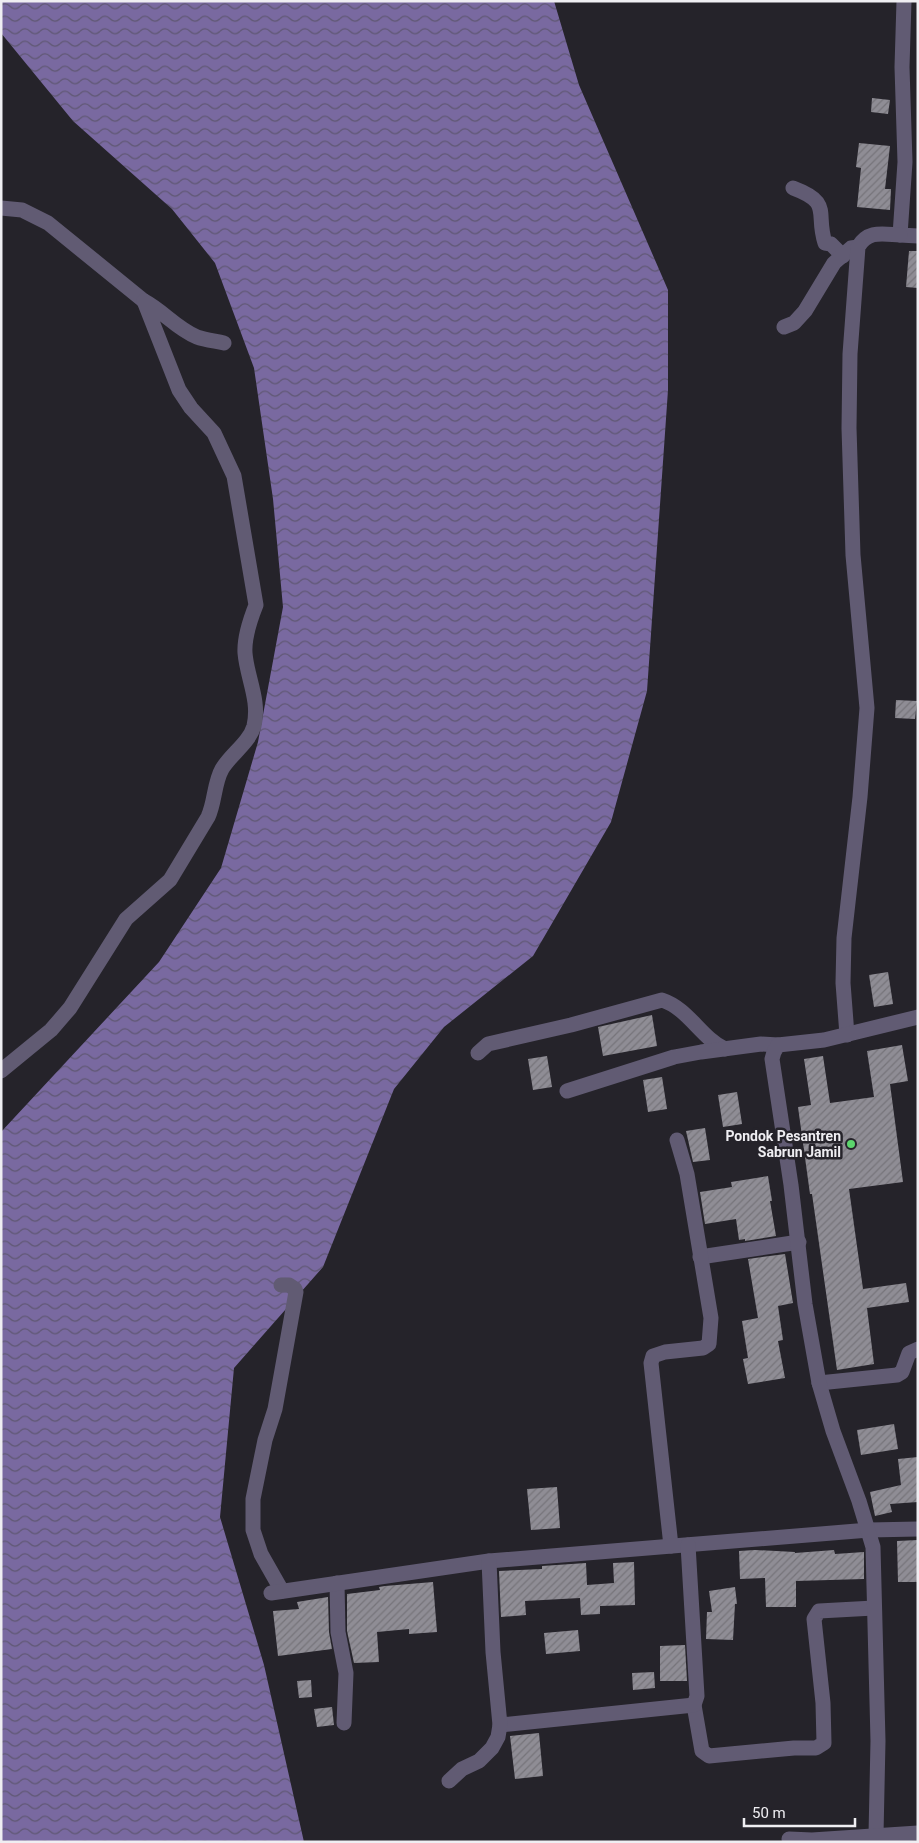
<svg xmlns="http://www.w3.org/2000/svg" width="919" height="1843" font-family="Roboto,sans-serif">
	<defs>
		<pattern id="water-waves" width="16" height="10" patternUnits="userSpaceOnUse" patternTransform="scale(1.25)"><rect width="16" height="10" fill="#7969a0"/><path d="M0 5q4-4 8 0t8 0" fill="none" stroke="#605874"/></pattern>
		<pattern id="building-hatch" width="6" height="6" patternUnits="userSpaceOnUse" patternTransform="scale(1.25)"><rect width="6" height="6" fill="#8f8d95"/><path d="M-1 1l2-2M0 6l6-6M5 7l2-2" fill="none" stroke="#76747a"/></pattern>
	</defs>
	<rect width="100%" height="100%" fill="#25232a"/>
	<path fill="url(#water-waves)" d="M 1,1 L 554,1 L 579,85 L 668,290 L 668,390 L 647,691 L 611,822 L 533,956 L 444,1027 L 394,1089 L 323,1267 L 234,1368 L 220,1517 L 264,1665 L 304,1842 L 1,1842 L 1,1132 L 159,962 L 221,868 L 258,742 L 283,607 L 273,499 L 254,368 L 215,263 L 172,209 L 73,121 L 1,33 Z"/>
	<g fill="url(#building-hatch)">
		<path d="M 872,98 L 890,100 L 888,114 L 871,112 Z"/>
		<path d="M 859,143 L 890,146 L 885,189 L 891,189 L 890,210 L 857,207 L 861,168 L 856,167 Z"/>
		<path d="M 909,251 L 918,251 L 918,288 L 906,287 Z"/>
		<path d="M 896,700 L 917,701 L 915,719 L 895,718 Z"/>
		<path d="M 888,972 L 893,1004 L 874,1007 L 869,975 Z"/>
		<path d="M 652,1015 L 657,1046 L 603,1056 L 598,1027 Z"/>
		<path d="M 902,1045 L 908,1081 L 890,1084 L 903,1182 L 849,1189 L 863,1289 L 906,1283 L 909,1302 L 867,1308 L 874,1364 L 837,1370 L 812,1194 L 810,1194 L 798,1107 L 811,1105 L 804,1059 L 823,1056 L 830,1103 L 874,1097 L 867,1051 Z"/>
		<path d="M 547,1056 L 552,1087 L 533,1090 L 528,1059 Z"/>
		<path d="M 662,1077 L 667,1109 L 648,1112 L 643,1080 Z"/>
		<path d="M 737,1092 L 742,1124 L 723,1127 L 718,1095 Z"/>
		<path d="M 705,1128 L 710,1160 L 693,1162 L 686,1131 Z"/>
		<path d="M 768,1176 L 772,1201 L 770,1201 L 776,1236 L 745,1241 L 745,1239 L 739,1240 L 736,1219 L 705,1224 L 700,1192 L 732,1187 L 731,1182 Z"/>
		<path d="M 785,1254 L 793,1303 L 778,1306 L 783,1340 L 778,1341 L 785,1378 L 748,1384 L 743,1359 L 748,1358 L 742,1321 L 758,1318 L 748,1259 Z"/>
		<path d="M 894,1424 L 898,1449 L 861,1455 L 857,1430 Z"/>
		<path d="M 918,1457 L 918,1502 L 890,1504 L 892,1512 L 875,1516 L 870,1492 L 901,1485 L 898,1459 Z"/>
		<path d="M 557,1487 L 560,1528 L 531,1530 L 527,1489 Z"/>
		<path d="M 918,1540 L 918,1582 L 898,1582 L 897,1541 Z"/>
		<path d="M 755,1550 L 795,1552 L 795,1553 L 834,1550 L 835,1554 L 864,1552 L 864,1579 L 796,1581 L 796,1607 L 766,1607 L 765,1578 L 740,1579 L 739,1551 Z"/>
		<path d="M 634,1562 L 635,1605 L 600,1606 L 600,1614 L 581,1615 L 580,1598 L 525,1601 L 526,1615 L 501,1617 L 499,1571 L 542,1569 L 542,1566 L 586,1563 L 587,1585 L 614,1583 L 613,1563 Z"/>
		<path d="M 433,1582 L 437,1632 L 409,1634 L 409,1629 L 377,1632 L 379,1662 L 354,1663 L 347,1631 L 347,1594 L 380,1590 L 379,1587 L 385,1586 Z"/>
		<path d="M 735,1587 L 737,1604 L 735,1604 L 733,1640 L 706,1639 L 707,1612 L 712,1612 L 709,1591 Z"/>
		<path d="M 328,1597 L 329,1632 L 332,1649 L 278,1656 L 273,1611 L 299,1609 L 297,1602 Z"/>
		<path d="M 578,1630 L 580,1651 L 546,1654 L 544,1633 Z"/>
		<path d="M 685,1645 L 687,1681 L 660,1681 L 660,1646 Z"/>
		<path d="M 654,1672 L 655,1688 L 633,1690 L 632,1673 Z"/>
		<path d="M 311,1680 L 312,1697 L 299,1698 L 297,1681 Z"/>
		<path d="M 332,1707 L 334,1725 L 317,1727 L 314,1709 Z"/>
		<path d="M 539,1733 L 543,1776 L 515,1779 L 510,1736 Z"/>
	</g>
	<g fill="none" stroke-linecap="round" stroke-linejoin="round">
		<g stroke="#615b73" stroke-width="15">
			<path d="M 904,1 L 902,67 L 905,162 L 900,235 L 918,236"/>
			<path d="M 793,188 C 833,203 815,212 825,243 L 831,244 L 843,256"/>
			<path d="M 1,208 L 22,210 L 48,223 L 144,301"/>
			<path d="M 784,327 L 794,323 L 805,311 L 834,263 L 851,248 L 858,247"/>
			<path d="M 847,1035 L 843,983 L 844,938 L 860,797 L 867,708 L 853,555 L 849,428 L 850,354 L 858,247 C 868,230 882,234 900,235"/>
			<path d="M 478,1053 L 488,1044 L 571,1025 L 662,1000 C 689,1009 700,1037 725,1049"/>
			<path d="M 1,1071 L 51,1030 L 70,1008 L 126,919 L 170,880 L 208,817 C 215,802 214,783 222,769 C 231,754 249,743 254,726 C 260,700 247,678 245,653 C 244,637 250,620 256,605 L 234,476 L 214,433 L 191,408 L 179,390 L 144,301 C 163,311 177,329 197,337 C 205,340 215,341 224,343"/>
			<path d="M 567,1091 L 674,1057 L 701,1052 L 761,1044 L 778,1045"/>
			<path d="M 700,1257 L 799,1242"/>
			<path d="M 281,1285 L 289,1285 L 295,1289 L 296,1292 L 275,1409 L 265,1440 L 253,1499 L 253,1530 L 261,1554 L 282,1591"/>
			<path d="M 819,1383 L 897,1375 L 902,1372 L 909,1353 L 918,1349"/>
			<path d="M 671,1546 L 651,1363 L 653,1356 L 665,1352 L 703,1348 L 709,1344 L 711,1318 L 687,1174 L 677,1140"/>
			<path d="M 337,1583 L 338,1632 L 346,1673 L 344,1723"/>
			<path d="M 271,1593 L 489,1561 L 869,1530 L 918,1529"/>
			<path d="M 694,1705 L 702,1751 L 709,1756 L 794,1748 L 816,1748 L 824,1743 L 823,1703 L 814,1619 L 819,1611 L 874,1608"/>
			<path d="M 500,1725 L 694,1705 L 697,1696 L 688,1545"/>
			<path d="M 449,1781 L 462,1769 L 479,1761 L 492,1748 L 498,1737 L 500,1725 L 493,1652 L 489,1561"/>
			<path d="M 876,1835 L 878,1741 L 873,1547 L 859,1501 L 833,1431 L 819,1383 L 805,1304 L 791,1185 L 772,1059 L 774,1052 L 778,1045 L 824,1040 L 918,1017"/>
			<path d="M 789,1839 L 812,1840 L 918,1833"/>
		</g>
	</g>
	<circle fill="#5cd56d" stroke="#25232a" stroke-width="2" cx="851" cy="1144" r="5"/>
	<g text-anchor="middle" stroke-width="5" stroke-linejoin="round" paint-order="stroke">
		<g font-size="14" font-weight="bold" fill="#efeef2" stroke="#25232a" text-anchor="end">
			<text x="841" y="1141">Pondok Pesantren<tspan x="841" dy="16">Sabrun Jamil</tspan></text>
		</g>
	</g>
	<rect width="919" height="1843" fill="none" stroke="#efeef2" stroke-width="5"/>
	<path d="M744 1818v8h111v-8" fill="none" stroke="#efeef2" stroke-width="2.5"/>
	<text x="752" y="1818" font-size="15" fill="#efeef2" stroke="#25232a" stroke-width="4" paint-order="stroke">50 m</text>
</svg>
